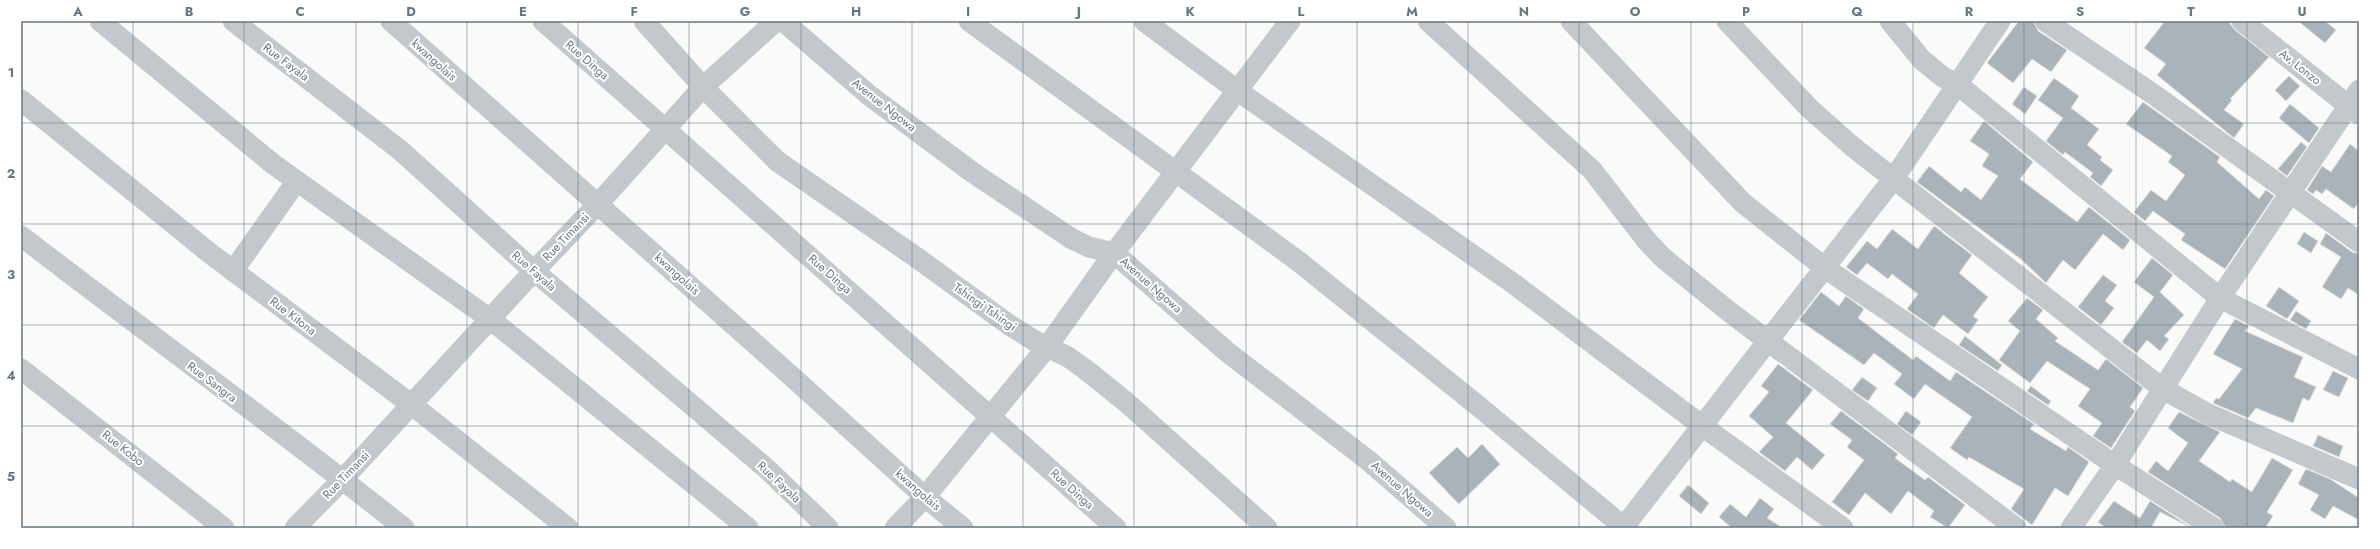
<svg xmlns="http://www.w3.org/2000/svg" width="2380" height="549" font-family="Jost,sans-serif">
	<rect width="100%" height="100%" fill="#fafaf8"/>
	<g fill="#aab3b9" stroke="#dcdcda">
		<path d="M 2019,21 L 2033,21 L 2038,31 L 2067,50 L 2051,72 L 2032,59 L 2013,83 L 1987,63 Z"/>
		<path d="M 2165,21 L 2228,21 L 2235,30 L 2269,57 L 2230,99 L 2232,100 L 2224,110 L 2244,124 L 2234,138 L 2157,75 L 2166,64 L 2144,48 Z"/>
		<path d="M 2298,21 L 2325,21 L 2336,30 L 2325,43 Z"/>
		<path d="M 2289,76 L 2300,86 L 2286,101 L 2275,90 Z"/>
		<path d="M 2054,78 L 2079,96 L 2071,108 L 2099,129 L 2087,145 L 2102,157 L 2100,160 L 2113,170 L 2101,186 L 2090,177 L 2093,173 L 2065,152 L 2063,155 L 2046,141 L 2063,118 L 2038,100 Z"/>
		<path d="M 2024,87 L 2037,96 L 2025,114 L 2012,104 Z"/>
		<path d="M 2143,102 L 2220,157 L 2217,162 L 2259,199 L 2266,190 L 2274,196 L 2225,269 L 2181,240 L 2185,234 L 2153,211 L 2145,221 L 2134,212 L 2151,190 L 2166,201 L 2185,175 L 2168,162 L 2172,156 L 2126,124 Z"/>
		<path d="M 2290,104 L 2319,128 L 2309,143 L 2279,118 Z"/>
		<path d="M 1984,121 L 2033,162 L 2020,179 L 2077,222 L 2089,207 L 2130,240 L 2123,250 L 2103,234 L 2075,270 L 2063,260 L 2046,283 L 2022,260 L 1917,182 L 1929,166 L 1961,192 L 1965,187 L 1981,200 L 1998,176 L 1982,166 L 1989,154 L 1970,141 Z"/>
		<path d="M 2301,142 L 2307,147 L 2287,176 L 2278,169 Z"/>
		<path d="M 2350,144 L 2359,151 L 2359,202 L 2354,209 L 2326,189 L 2322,194 L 2316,190 L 2313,194 L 2307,190 L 2322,166 L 2331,172 Z"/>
		<path d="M 1934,226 L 1972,255 L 1959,273 L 1988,297 L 1973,316 L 1978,320 L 1968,334 L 1943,315 L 1934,328 L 1907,309 L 1918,294 L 1892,274 L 1888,279 L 1867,263 L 1857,275 L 1846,267 L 1867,241 L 1877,249 L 1892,229 L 1918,249 Z"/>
		<path d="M 2304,232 L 2318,241 L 2311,253 L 2297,244 Z"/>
		<path d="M 2326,233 L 2352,252 L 2359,254 L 2359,295 L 2348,288 L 2341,299 L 2322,287 L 2341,257 L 2320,244 Z"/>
		<path d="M 2152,258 L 2173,275 L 2160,292 L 2184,315 L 2164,336 L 2169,339 L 2160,351 L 2147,340 L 2137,353 L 2122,342 L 2154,297 L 2134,282 Z"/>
		<path d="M 2103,275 L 2117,285 L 2105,301 L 2114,308 L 2101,325 L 2078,307 Z"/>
		<path d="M 2279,287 L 2299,301 L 2287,319 L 2266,306 Z"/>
		<path d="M 1821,292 L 1839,306 L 1846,296 L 1864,309 L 1858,318 L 1913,360 L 1916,356 L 1950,381 L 1956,372 L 2034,424 L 2030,429 L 2066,451 L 2068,447 L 2089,462 L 2068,496 L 2055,488 L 2032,525 L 2011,509 L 2024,489 L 1969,457 L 1967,460 L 1950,448 L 1972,417 L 1925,384 L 1914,399 L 1894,384 L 1902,374 L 1874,353 L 1864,365 L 1799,320 Z"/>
		<path d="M 2027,298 L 2043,310 L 2036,319 L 2058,338 L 2055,341 L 2098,370 L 2106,359 L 2143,388 L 2130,407 L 2135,411 L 2111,448 L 2093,436 L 2102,423 L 2078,406 L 2090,389 L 2047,361 L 2030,383 L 1999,360 L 2020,331 L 2008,321 Z"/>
		<path d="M 2296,311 L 2311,321 L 2306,329 L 2290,320 Z"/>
		<path d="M 2235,319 L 2249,326 L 2245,331 L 2303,357 L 2294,377 L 2316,387 L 2309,401 L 2303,398 L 2293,423 L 2256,408 L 2248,418 L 2213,403 L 2216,398 L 2219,399 L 2242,369 L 2213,354 Z"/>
		<path d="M 1965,336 L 2002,365 L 1998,371 L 1959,345 Z"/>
		<path d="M 1778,364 L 1813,390 L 1786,423 L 1825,455 L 1812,470 L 1797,457 L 1785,471 L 1759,452 L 1773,437 L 1749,416 L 1769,392 L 1761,386 Z"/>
		<path d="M 2333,371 L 2348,378 L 2339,397 L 2323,390 Z"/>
		<path d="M 1862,377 L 1877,388 L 1868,401 L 1852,390 Z"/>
		<path d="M 2031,386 L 2051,401 L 2048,405 L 2027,391 Z"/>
		<path d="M 1841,411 L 1898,454 L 1895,458 L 1925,480 L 1928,477 L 1965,505 L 1948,528 L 1930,517 L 1934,511 L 1908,491 L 1891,514 L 1865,493 L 1849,515 L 1832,502 L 1864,460 L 1847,447 L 1852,440 L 1830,424 Z"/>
		<path d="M 1906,411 L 1921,422 L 1912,435 L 1897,424 Z"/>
		<path d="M 2179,412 L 2220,432 L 2199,461 L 2230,482 L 2232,479 L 2252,492 L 2272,458 L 2293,470 L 2267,512 L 2273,516 L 2265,528 L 2226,528 L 2220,518 L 2148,472 L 2156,461 L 2168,471 L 2188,443 L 2168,428 Z"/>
		<path d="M 2318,435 L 2343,446 L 2339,457 L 2313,446 Z"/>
		<path d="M 1482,444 L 1500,464 L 1459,504 L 1429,473 L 1457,447 L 1468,458 Z"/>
		<path d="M 2306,469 L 2330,479 L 2359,498 L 2359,520 L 2333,506 L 2325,519 L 2310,510 L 2319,495 L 2298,484 Z"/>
		<path d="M 1688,485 L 1709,503 L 1701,514 L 1679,496 Z"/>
		<path d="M 1760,498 L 1774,509 L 1767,518 L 1783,528 L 1732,528 L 1719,517 L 1730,504 L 1746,517 Z"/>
		<path d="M 2114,501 L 2140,518 L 2150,501 L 2192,528 L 2160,512 L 2152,526 L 2155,528 L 2106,528 L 2098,522 Z"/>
	</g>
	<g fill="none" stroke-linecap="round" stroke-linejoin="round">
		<g stroke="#c3c8cc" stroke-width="21">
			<path d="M 100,21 L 273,164 L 490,319 L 748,528"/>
			<path d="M 233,21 L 400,150 L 534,271 L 767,469 L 828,528"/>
			<path d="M 391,21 L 789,374 L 925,497 L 963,528"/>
			<path d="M 543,21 L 1116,528"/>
			<path d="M 644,21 L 703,87 L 777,161 L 920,260 L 1008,324 L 1035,341 L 1068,357 L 1085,369 L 1126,402 L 1267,528"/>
			<path d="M 783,21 L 870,96 L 972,172 L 1072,239 L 1089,247 L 1114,253 L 1226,351 L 1369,461 L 1446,528"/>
			<path d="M 969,21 L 1298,261 L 1477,405 L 1625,528"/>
			<path d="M 1144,21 L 1238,91 L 1514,284 L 1701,425 L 1843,528"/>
			<path d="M 1428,21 L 1592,170 L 1647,241 L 1662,257 L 1727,310 L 2016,528"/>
			<path d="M 1571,21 L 1743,203 L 1825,268 L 2115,465 L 2214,528"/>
			<path d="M 1727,21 L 1810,109 L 1853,147 L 2163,389 L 2208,414 L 2359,479"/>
			<path d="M 1890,21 L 1922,60 L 1943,77 L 1957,84 L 2220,298 L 2359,369"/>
			<path d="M 2045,21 L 2153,94 L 2359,242"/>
			<path d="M 2242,21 L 2359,114"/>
			<path d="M 21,100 L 207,251 L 412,405 L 568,528"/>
			<path d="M 21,236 C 148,334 279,428 404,528"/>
			<path d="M 233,271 L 296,182"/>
			<path d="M 21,369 L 224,528"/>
			<path d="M 295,528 L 343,479 L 534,271 L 598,204 L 703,87 L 776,21"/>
			<path d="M 895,528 L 925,497 L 1047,347 L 1114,253 L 1290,21"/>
			<path d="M 1623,528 L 1894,178 L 2000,21"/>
			<path d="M 2071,528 L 2115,465 L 2220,298 L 2359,90"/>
		</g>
	</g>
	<path fill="none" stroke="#657683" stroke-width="1" stroke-opacity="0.55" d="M 133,21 L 133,528M 244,21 L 244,528M 356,21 L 356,528M 467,21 L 467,528M 578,21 L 578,528M 689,21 L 689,528M 801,21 L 801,528M 912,21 L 912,528M 1023,21 L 1023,528M 1134,21 L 1134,528M 1246,21 L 1246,528M 1357,21 L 1357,528M 1468,21 L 1468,528M 1579,21 L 1579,528M 1691,21 L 1691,528M 1802,21 L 1802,528M 1913,21 L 1913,528M 2024,21 L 2024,528M 2136,21 L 2136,528M 2247,21 L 2247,528M 21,123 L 2359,123M 21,224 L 2359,224M 21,325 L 2359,325M 21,426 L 2359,426"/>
	<g text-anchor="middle" stroke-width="4" stroke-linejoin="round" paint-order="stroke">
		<g font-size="12" fill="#657683" stroke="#fff">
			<text transform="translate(434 60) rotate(42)" y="4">kwangolais</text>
			<text transform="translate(587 60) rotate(41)" y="4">Rue Dinga</text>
			<text transform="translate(286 62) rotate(37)" y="4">Rue Fayala</text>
			<text transform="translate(2300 67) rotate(38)" y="4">Av. Lonzo</text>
			<text transform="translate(884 105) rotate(38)" y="4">Avenue Ngowa</text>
			<text transform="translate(566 237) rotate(-46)" y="4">Rue Timansi</text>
			<text transform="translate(534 271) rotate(41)" y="4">Rue Fayala</text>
			<text transform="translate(677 274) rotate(42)" y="4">kwangolais</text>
			<text transform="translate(830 274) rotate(41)" y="4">Rue Dinga</text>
			<text transform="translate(1151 285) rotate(41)" y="4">Avenue Ngowa</text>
			<text transform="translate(985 307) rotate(35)" y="4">Tshingi Tshingi</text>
			<text transform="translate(293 316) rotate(37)" y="4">Rue Kitona</text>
			<text transform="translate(212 382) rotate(37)" y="4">Rue Sangra</text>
			<text transform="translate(123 448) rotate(38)" y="4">Rue Kobo</text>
			<text transform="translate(346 475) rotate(-46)" y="4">Rue Timansi</text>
			<text transform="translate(779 482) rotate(43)" y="4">Rue Fayala</text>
			<text transform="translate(1072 489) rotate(42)" y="4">Rue Dinga</text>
			<text transform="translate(1402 489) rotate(41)" y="4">Avenue Ngowa</text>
			<text transform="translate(918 490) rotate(41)" y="4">kwangolais</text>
		</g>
	</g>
	<rect width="2380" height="549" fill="none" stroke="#ffffff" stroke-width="44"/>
	<rect x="22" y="22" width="2336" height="505" fill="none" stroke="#657683" stroke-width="1.5"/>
	<g font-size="13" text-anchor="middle" font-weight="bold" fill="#657683">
		<text x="78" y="16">A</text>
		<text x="189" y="16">B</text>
		<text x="300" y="16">C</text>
		<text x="411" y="16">D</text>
		<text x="523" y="16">E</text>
		<text x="634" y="16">F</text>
		<text x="745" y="16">G</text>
		<text x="856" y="16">H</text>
		<text x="968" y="16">I</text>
		<text x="1079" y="16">J</text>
		<text x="1190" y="16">K</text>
		<text x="1301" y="16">L</text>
		<text x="1412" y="16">M</text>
		<text x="1524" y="16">N</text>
		<text x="1635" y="16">O</text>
		<text x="1746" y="16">P</text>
		<text x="1857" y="16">Q</text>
		<text x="1969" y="16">R</text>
		<text x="2080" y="16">S</text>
		<text x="2191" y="16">T</text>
		<text x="2302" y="16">U</text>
		<text x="11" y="77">1</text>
		<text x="11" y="178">2</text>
		<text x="11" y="279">3</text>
		<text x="11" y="380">4</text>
		<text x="11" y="481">5</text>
	</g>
</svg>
